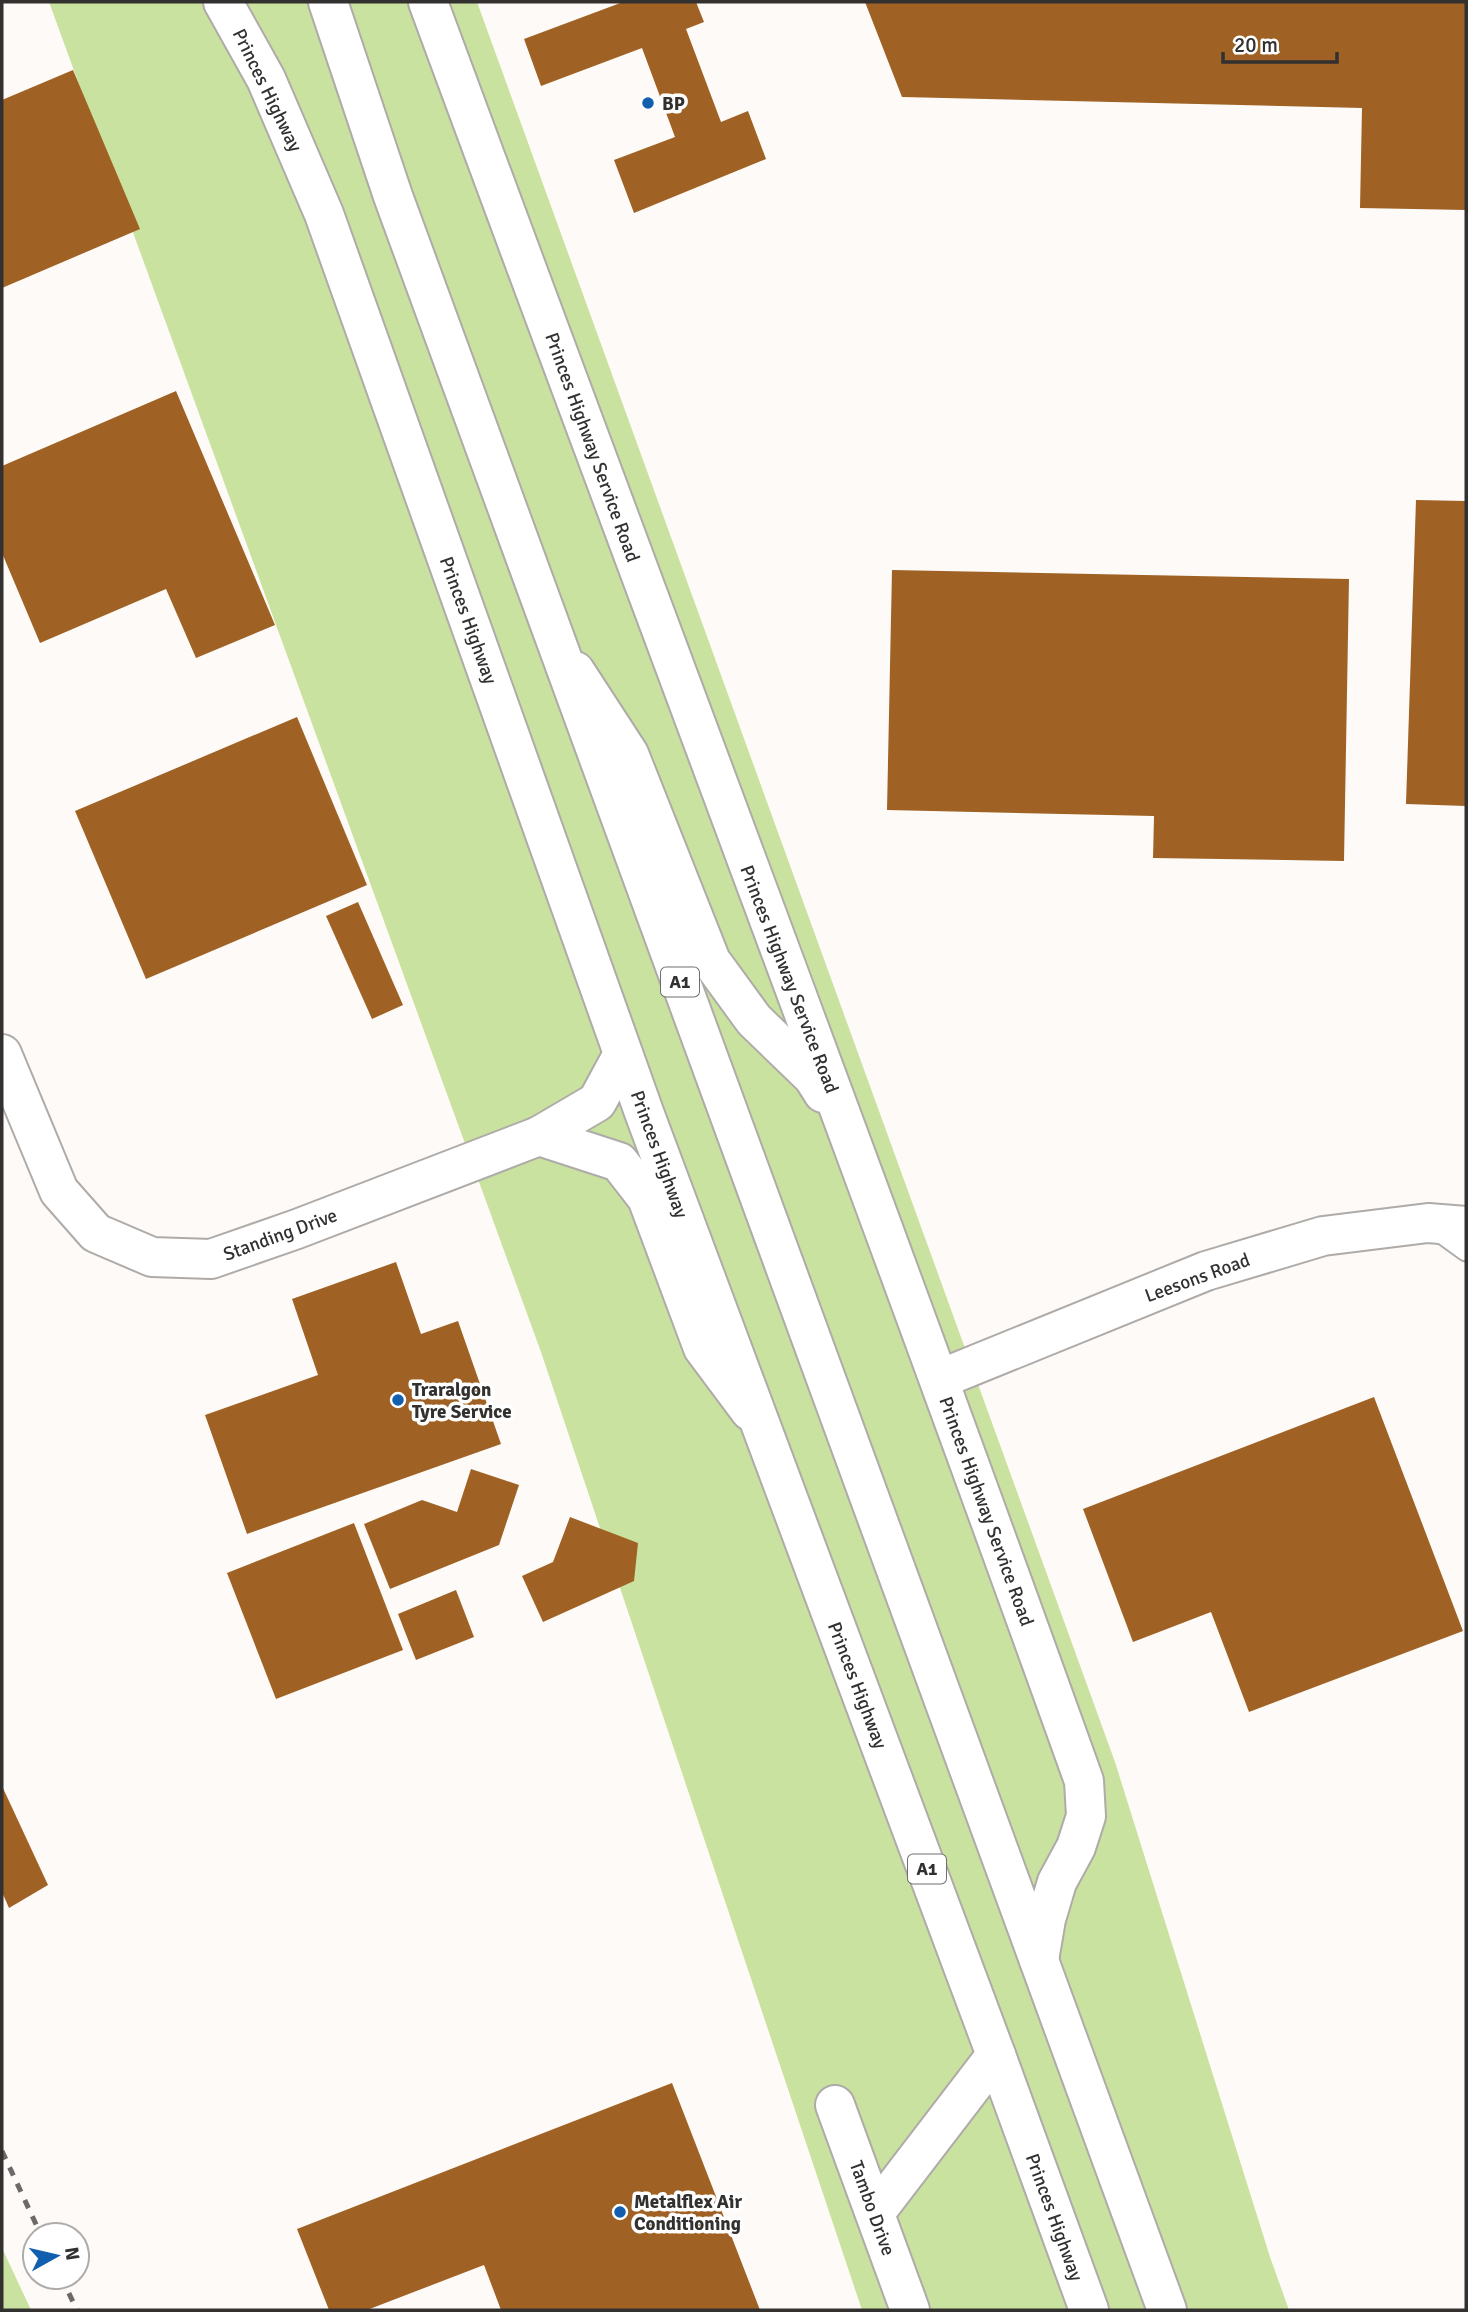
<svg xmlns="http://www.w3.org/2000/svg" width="1468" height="2312" font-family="Signika,sans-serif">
	<rect width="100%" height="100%" fill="#fefaf7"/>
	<g fill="#cae29f">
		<path d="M 49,2 L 477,2 L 1115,1762 L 1270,2257 L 1289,2310 L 862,2310 L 541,1352 Z"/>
		<path d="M 2,2248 L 31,2310 L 2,2310 Z"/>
	</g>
	<g fill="#9f6224">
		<path d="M 623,2 L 696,2 L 704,22 L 686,29 L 721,122 L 748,111 L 766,159 L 634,213 L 614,160 L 675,137 L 642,48 L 541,86 L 524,39 Z"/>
		<path d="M 865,2 L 1466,2 L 1466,210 L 1360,208 L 1362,108 L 902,97 Z"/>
		<path d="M 73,70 L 140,229 L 2,288 L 2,100 Z"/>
		<path d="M 176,391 L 275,625 L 196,658 L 166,589 L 40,643 L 2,553 L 2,466 Z"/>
		<path d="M 1416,500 L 1466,501 L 1466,806 L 1406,804 Z"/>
		<path d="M 892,570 L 1349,579 L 1344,861 L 1153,858 L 1154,816 L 887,810 Z"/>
		<path d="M 297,717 L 367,885 L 146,979 L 75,811 Z"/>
		<path d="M 358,902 L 403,1005 L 372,1019 L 326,916 Z"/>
		<path d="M 396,1262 L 421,1334 L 458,1321 L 501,1444 L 247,1534 L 205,1415 L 318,1375 L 292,1299 Z"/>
		<path d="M 1374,1397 L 1463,1631 L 1249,1712 L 1211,1612 L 1133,1642 L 1083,1509 Z"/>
		<path d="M 471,1469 L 519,1485 L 499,1545 L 390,1589 L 364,1524 L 422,1500 L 457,1512 Z"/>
		<path d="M 570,1517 L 638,1543 L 634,1581 L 543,1622 L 522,1576 L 553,1562 Z"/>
		<path d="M 354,1523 L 403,1650 L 276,1699 L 227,1573 Z"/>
		<path d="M 456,1590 L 474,1637 L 416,1660 L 398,1614 Z"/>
		<path d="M 2,1786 L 48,1885 L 9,1908 L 2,1892 Z"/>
		<path d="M 672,2083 L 760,2310 L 501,2310 L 484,2265 L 367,2310 L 329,2310 L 297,2229 Z"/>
	</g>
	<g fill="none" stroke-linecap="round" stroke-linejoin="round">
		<g stroke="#aeaba8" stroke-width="23">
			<path id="service" d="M 1437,1230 L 1466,1251"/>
		</g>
		<g stroke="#aeaba8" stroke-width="42">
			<g id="minor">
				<path d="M 428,2 C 647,595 871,1186 1084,1781 L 1086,1816 L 1076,1847 L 1057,1882 L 1046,1919 L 1039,1960"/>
				<path d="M 575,671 L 629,754 L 711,961 L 754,1020 L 813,1077 L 823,1093"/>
				<path d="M 2,1054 L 59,1191 L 96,1233 L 152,1257 L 211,1259 L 297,1229 L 539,1136 L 597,1102 L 623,1054"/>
				<path d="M 539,1136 L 619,1162 L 647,1198 L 703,1348 L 750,1411"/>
				<path d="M 940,1379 L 1206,1271 L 1323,1236 L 1428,1223 L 1466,1226"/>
				<path d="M 835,2105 L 910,2310"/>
				<path d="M 875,2213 L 996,2055"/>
			</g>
		</g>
		<g stroke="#aeaba8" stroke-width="42">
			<g id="trunk">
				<path d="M 223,2 L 266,79 L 324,214 L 645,1115 L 996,2055 L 1089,2310"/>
				<path d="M 328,2 L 393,196 L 1167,2310"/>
			</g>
		</g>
		<use href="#service" stroke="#fff" stroke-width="19"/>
		<use href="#minor" stroke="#fff" stroke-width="38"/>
		<use href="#trunk" stroke="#fff" stroke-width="38"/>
		<g stroke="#6c6a69" stroke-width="5" stroke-dasharray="9 9" stroke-linecap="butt">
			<path d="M 2,2151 L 41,2235"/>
			<path d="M 61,2277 L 77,2310"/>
		</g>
	</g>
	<g fill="#115fae" stroke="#fff" stroke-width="2.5">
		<circle cx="648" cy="103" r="7"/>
		<circle cx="398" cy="1400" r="7"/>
		<circle cx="620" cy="2212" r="7"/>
	</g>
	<g text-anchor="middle" stroke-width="7" stroke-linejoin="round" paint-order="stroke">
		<g fill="#fff" stroke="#706f6e" stroke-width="2">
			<rect x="661" y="967.5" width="38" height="29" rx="5"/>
			<rect x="908" y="1854.5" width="38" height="29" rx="5"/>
		</g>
		<g font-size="18" font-weight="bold" fill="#323130">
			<text x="680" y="988">A1</text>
			<text x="927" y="1875">A1</text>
		</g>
		<g font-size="19" fill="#323130" stroke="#fff">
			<text transform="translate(268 90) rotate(64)" y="7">Princes Highway</text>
			<text transform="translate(593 447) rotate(70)" y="7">Princes Highway Service Road</text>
			<text transform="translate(469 620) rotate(70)" y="7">Princes Highway</text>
			<text transform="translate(790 979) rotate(69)" y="7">Princes Highway Service Road</text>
			<text transform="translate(660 1154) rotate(70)" y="7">Princes Highway</text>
			<text transform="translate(280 1234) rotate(-20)" y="7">Standing Drive</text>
			<text transform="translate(1197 1277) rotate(-20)" y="7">Leesons Road</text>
			<text transform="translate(987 1511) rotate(70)" y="7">Princes Highway Service Road</text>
			<text transform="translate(858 1685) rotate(69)" y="7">Princes Highway</text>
			<text transform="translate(873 2208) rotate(70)" y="7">Tambo Drive</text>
			<text transform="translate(1055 2217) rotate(70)" y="7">Princes Highway</text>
		</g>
		<g font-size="19" font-weight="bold" fill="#323130" stroke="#fff" text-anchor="start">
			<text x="662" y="110">BP</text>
			<text x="412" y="1396">Traralgon<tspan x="412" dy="22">Tyre Service</tspan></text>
			<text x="634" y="2208">Metalflex Air<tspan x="634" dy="22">Conditioning</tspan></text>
		</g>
	</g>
	<rect width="1468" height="2312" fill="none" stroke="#323130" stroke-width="7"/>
	<g transform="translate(56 2256) rotate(82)"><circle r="33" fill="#ffffff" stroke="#adadac" stroke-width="2"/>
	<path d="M0-5L12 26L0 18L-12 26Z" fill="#115fae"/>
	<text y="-10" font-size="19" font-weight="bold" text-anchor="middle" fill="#323130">N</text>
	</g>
	<path d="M1223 52v10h114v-10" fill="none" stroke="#323130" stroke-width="3.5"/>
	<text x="1234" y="52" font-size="21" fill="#323130" stroke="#ffffff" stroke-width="5" paint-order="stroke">20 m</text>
</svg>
